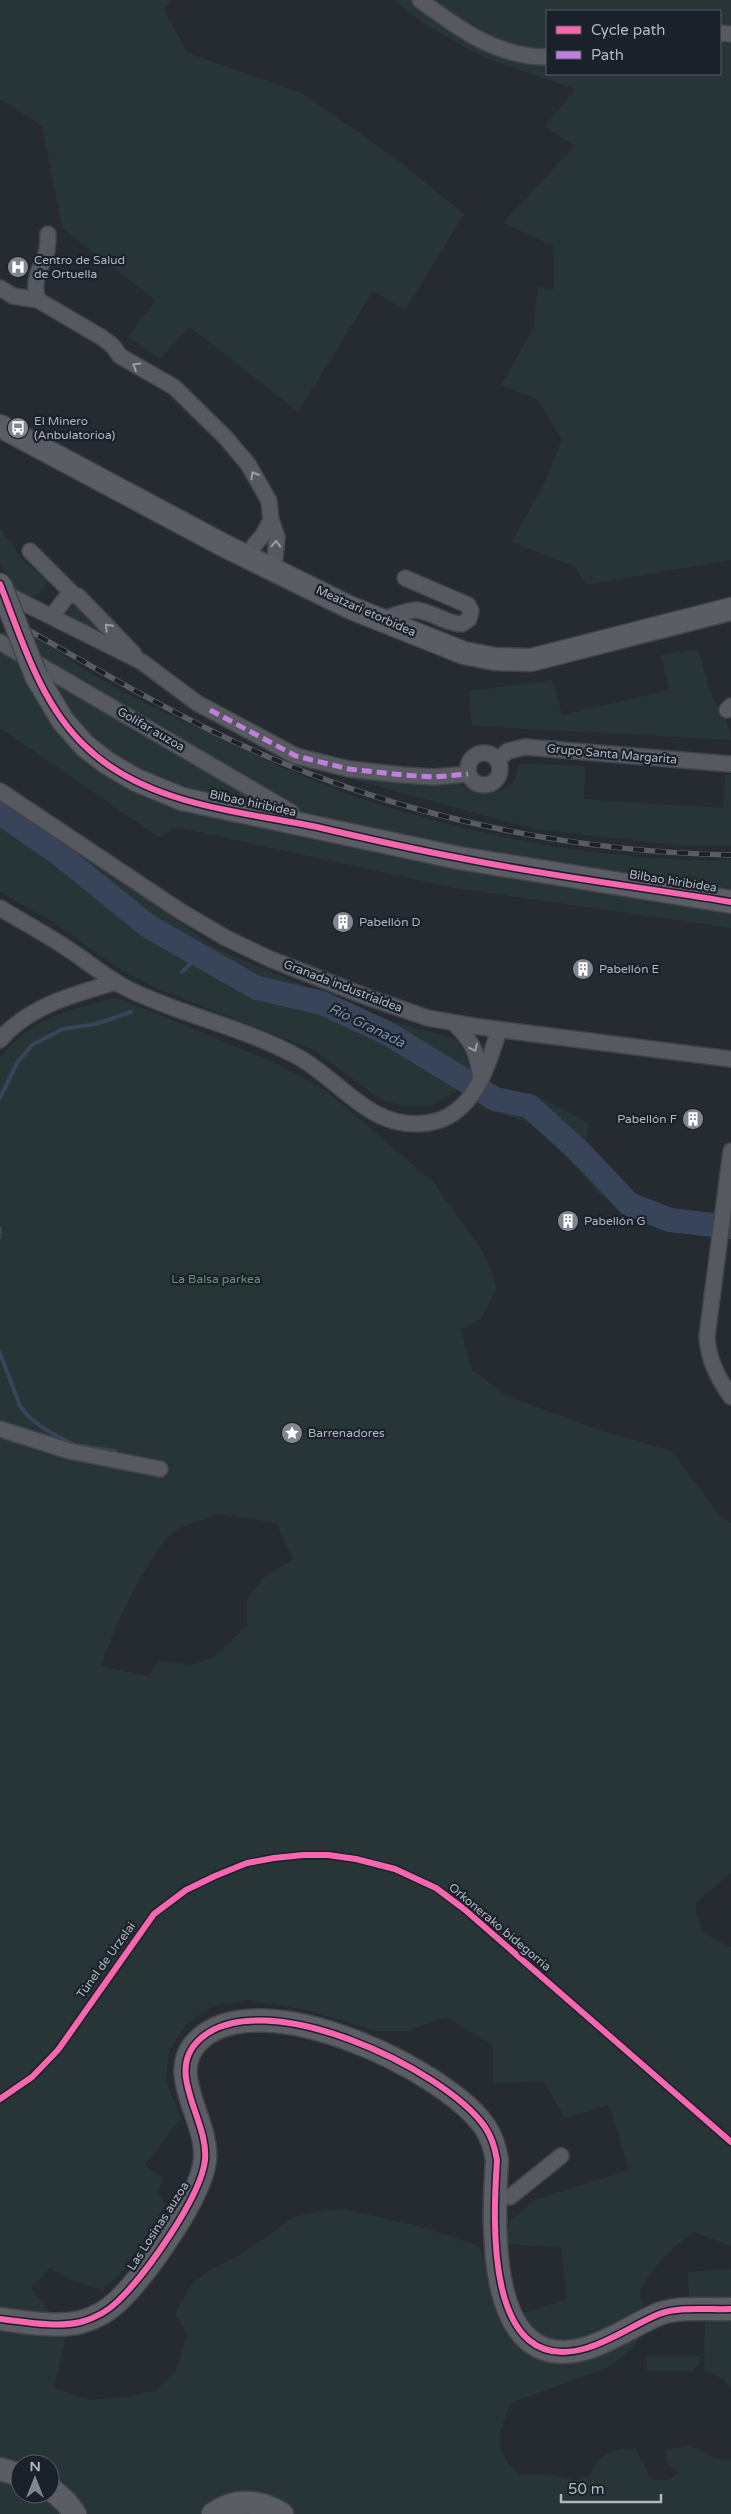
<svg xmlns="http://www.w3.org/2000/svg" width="731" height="2514" font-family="'Varela Round',sans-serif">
	<rect width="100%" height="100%" fill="#262a31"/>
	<g fill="#273537" fill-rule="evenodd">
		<path d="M 0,0 L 171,0 L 164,11 L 188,53 L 302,93 L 399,161 L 464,214 L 405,310 L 373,291 L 298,412 L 190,327 L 160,359 L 128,337 L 155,300 L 62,228 L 42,126 L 0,99 Z"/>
		<path d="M 394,0 L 731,0 L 731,560 L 586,585 L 576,567 L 511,542 L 544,484 L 562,439 L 537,399 L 501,385 L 533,329 L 538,287 L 554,289 L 553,246 L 503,223 L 574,146 L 545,126 L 575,89 L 482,57 L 424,24 ZM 547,11 L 720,11 L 720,74 L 547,74 Z"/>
		<path d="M 0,527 L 22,559 L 46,580 C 46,590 39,594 30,597 L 12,589 L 0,562 Z"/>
		<path d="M 72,607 L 77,607 L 114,638 L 108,639 L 70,615 L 69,610 Z"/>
		<path d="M 28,624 L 28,631 C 51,647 74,663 97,677 C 133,699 174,717 212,734 C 259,757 307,780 357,797 C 476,837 606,862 731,860 L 731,928 L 455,888 L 180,828 L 173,828 L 160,838 L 0,728 L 0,633 Z"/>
		<path d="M 697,649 C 704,663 705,679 711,694 C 718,711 731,720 731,740 L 472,726 L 469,691 L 553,680 L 562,715 L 669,690 L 661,655 Z"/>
		<path d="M 522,763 L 585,766 L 584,799 L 723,808 L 725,775 L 731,774 L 731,846 L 684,846 L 533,829 L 348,778 L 450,781 L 488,793 L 506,789 L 515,780 L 518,767 Z"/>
		<path d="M 0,803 L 118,878 L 210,944 L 227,953 L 386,1020 L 454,1038 L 465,1053 L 469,1065 L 468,1073 L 456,1092 L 430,1106 L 399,1105 L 380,1099 L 312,1049 L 153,987 L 115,966 L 50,920 L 0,892 Z"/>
		<path d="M 117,997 L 280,1065 L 328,1092 L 434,1183 L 485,1255 L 497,1288 L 482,1318 L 461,1329 L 472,1370 L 507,1396 L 602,1431 L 672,1451 L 719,1515 L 731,1523 L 731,1873 L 695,1903 L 702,1932 L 731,1947 L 731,2246 L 694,2232 C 669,2250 655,2264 640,2291 L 645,2313 L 689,2297 L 688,2272 L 731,2269 L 731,2389 L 723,2379 L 704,2370 L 705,2318 L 691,2318 L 646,2330 L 630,2350 L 609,2367 L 511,2403 C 497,2437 493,2447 519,2475 L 549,2475 L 576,2480 L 588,2477 C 601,2454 608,2449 635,2448 L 651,2480 L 668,2480 L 679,2473 L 668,2465 L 665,2450 L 690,2445 C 704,2453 714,2461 731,2460 L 731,2514 L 0,2514 L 0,1057 C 31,1017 71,1010 117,997 ZM 218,1514 L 276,1523 L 293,1559 L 263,1578 L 247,1599 L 247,1625 L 214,1657 L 192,1665 L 160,1661 L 148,1676 L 102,1666 C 108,1639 150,1552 172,1533 C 181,1526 206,1519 218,1514 ZM 248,2000 L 311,2011 L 376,2031 L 408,2031 L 446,2017 L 493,2046 L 493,2083 L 544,2081 L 565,2118 L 609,2105 L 629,2170 L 537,2199 L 509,2221 L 507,2244 L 561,2248 L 567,2299 L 503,2320 L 493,2283 L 479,2246 L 425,2228 L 340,2208 L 296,2216 L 238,2256 L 208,2271 L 191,2285 L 175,2315 L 187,2334 L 176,2370 L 156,2390 L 125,2397 L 90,2400 L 54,2388 L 66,2335 L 32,2288 L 50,2268 L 71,2280 L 102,2290 L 123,2271 L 166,2204 L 157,2192 L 164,2179 L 145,2165 L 181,2118 L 166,2081 L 169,2050 L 187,2024 L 212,2006 ZM 20,2464 L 50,2464 L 50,2494 L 20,2494 Z"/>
		<path d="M 501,1088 L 536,1095 L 589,1123 L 586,1142 L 637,1200 L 682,1216 L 731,1213 L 731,1235 L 683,1231 L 628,1213 L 598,1193 L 538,1125 L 483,1109 Z"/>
		<path d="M 647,2356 L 700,2356 L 699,2364 L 693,2371 L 647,2371 Z"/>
	</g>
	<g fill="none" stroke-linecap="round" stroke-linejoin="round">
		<g stroke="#374459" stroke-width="4">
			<path d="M 182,972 L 199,955"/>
			<path d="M 0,1098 L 17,1063 L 32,1045 L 63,1029 L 96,1024 L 131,1012"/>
			<path d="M 0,1228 L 0,1237"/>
			<path d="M 0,1353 L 20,1406 L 29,1417 L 46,1430 L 75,1445 L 115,1451"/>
		</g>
		<path stroke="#374459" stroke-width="24" d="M 0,813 L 58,853 L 148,926 L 257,988 L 322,1003 L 387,1033 L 495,1099 L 529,1106 L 580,1152 L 629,1204 L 670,1220 L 731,1227"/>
		<g stroke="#42444a" stroke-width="18">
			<g id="street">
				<path d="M 420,0 C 459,29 497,57 547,57"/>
				<path d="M 720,33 L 731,34"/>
				<path d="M 0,288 L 13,296 L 38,300 L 101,337 L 112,345 L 120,356 L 174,387 L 225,437 L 248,464 L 269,501 L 271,520 L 277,537 L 274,569"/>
				<path d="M 38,300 C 32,282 39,270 46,254 C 48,248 48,240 48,234"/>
				<path d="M 30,551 L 73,594"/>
				<path d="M 246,555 L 263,535 L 271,520"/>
				<path d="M 0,591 L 142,662 L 197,703 L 296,756 L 349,769 L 403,775 L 434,777 L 468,774"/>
				<path d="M 52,616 L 68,595 L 78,596 L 134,654"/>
				<path d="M 383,619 C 394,616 406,610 417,610 C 433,612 446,624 462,624 L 469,619 L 471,611 L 468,605 L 405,578"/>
				<path d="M 0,642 L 291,812 L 294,823"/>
				<path d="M 727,710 L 731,706"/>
				<circle cx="484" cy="769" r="16"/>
				<path d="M 497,760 L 508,751 L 525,747 L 731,764"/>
				<path d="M 0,791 L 180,911 L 226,938 L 270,959 L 367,997 L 428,1018 L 480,1027 L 731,1059"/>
				<path d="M 0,908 C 23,922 46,934 68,949 C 88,962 107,978 128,989 C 183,1016 247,1028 300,1058 C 343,1083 372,1131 427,1123 C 473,1117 487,1068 499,1030"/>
				<path d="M 454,1023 C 473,1042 477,1052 481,1079"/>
				<path d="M 0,1040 C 28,1006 75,994 116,982"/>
				<path d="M 731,1151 L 707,1336 C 708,1360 718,1378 731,1397"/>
				<path d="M 0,1429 L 69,1451 L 160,1469"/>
				<path d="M 495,2196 L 510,2197 L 561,2156"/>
			</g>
		</g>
		<g stroke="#42444a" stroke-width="25">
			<g id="secondary">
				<path d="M 0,426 L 223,545 L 351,608 L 464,653 L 495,659 L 531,660 L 731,609"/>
				<path d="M 36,676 L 63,721 L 85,746 L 107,763 L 136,780 L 182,799 L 459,858 L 731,902"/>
				<path d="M 0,2319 C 26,2322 56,2328 81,2322 C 95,2318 108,2311 118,2301 C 146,2274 201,2197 205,2160 C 209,2119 163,2072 200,2039 C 262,1982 445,2069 485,2127 C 492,2137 495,2148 497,2160 C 493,2220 484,2379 587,2348 C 613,2340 635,2324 659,2314 C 680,2306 709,2310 731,2309"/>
				<path d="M 0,2469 L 20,2475"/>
				<path d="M 50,2488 L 66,2502 L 75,2514"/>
				<path d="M 213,2514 C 235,2498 260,2500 282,2514"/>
			</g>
		</g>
		<use href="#street" stroke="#56595f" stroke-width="15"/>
		<use href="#secondary" stroke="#5a5d64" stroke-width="22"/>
		<g stroke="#5a5c63" stroke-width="5.5">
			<path id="rail" d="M 0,614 C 71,654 142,697 216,733 C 376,811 553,851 731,855"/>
		</g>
		<use href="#rail" stroke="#1b212a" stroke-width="4" stroke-dasharray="11" stroke-linecap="butt"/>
		<g stroke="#42444a" stroke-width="25" stroke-linecap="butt">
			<path id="secondary-bridge" d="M 0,584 L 36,676"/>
		</g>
		<use href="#secondary-bridge" stroke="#5a5d64" stroke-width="22"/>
		<path stroke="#c07fdc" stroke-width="5" stroke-dasharray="10 5" stroke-linecap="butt" d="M 210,710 L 296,756 L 349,769 L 403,775 L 434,777 L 468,774"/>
		<g stroke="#1b212a" stroke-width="9">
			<g id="cycleway">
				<path d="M 0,584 C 22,640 40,703 85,746 C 145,805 239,811 317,827 C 364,838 412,849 460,858 C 549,876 641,887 731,902"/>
				<path d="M 0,2099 L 32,2077 L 58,2050 L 154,1914 L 186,1890 L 215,1876 L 247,1863 L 274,1858 L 303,1855 L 328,1855 L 356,1859 L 395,1869 L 436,1888 L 464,1909 L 731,2142"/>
				<path d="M 0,2319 C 26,2322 56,2328 81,2322 C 95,2318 108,2311 118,2301 C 146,2274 201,2197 205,2160 C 209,2119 163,2072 200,2039 C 262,1982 445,2069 485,2127 C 492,2137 495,2148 497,2160 C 493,2220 484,2379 587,2348 C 613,2340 635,2324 659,2314 C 680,2306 709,2310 731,2309"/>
			</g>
		</g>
		<use href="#cycleway" stroke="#f766af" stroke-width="6"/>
	</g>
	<defs><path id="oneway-chevron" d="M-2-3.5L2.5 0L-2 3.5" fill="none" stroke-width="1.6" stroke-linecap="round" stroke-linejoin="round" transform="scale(1.25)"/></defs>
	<g stroke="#9a9fa9">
		<use href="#oneway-chevron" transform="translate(136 366) rotate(-149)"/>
		<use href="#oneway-chevron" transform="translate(254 475) rotate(-120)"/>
		<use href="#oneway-chevron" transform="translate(276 544) rotate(-88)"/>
		<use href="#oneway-chevron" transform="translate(108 627) rotate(-134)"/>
		<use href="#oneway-chevron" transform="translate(474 1048) rotate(64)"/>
	</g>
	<defs>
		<g id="hospital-disc" transform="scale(1.125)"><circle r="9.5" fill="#80858f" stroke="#1b212a"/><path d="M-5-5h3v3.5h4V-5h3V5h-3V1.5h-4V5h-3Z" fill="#fff"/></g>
		<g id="bus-disc" transform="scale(1.125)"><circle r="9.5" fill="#80858f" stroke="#1b212a"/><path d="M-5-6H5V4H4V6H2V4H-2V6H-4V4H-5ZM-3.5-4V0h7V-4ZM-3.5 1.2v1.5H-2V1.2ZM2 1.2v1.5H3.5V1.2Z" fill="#fff"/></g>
		<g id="building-disc" transform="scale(1.125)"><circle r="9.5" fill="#80858f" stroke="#1b212a"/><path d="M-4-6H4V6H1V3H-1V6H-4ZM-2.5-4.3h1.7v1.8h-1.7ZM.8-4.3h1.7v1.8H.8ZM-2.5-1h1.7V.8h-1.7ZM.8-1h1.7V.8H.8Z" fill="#fff"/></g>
		<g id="sight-disc" transform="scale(1.125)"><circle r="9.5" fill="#80858f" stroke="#1b212a"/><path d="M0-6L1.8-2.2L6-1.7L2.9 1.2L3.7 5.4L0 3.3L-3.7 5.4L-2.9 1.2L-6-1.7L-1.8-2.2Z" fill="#fff"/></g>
	</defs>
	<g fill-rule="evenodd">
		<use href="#hospital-disc" x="18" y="267"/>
		<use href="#bus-disc" x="18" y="428"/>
		<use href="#building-disc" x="343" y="922"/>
		<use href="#building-disc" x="583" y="969"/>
		<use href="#building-disc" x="693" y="1119"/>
		<use href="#building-disc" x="568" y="1221"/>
		<use href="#sight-disc" x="292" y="1433"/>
	</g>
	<g text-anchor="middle" stroke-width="4.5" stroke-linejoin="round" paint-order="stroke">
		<g font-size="12" fill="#b0b6c2" stroke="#1b212a" text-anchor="start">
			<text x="34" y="264">Centro de Salud<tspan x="34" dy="14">de Ortuella</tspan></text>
			<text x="34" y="425">El Minero<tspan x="34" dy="14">(Anbulatorioa)</tspan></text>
			<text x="359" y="926">Pabellón D</text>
			<text x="599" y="973">Pabellón E</text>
			<text x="677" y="1123" text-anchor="end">Pabellón F</text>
			<text x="584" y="1225">Pabellón G</text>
			<text x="308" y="1437">Barrenadores</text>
		</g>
		<g font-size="12" fill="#b0b6c2" stroke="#1b212a">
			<text transform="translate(366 611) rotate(24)" y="4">Meatzari etorbidea</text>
			<text transform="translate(151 729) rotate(30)" y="4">Golifar auzoa</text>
			<text transform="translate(612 754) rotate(5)" y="4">Grupo Santa Margarita</text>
			<text transform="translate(253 803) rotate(12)" y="4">Bilbao hiribidea</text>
			<text transform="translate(673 881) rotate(9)" y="4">Bilbao hiribidea</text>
			<text transform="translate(343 986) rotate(21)" y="4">Granada industrialdea</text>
			<text transform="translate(500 1927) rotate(40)" y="4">Orkonerako bidegorria</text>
			<text transform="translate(106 1960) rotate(-54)" y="4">Túnel de Urzelai</text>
			<text transform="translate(158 2226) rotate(-57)" y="4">Las Losinas auzoa</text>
		</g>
		<g font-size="12" fill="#699174" stroke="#1b212a">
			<text x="216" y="1283">La Balsa parkea</text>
		</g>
		<g font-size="14" font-style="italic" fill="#7a8ca9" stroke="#1b212a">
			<text transform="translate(367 1025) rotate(26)" y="5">Río Granada</text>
		</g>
	</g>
	<rect x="546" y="10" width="175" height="65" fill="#1b212a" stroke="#575d67"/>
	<rect x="556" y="26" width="25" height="8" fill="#f766af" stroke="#575d67"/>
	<text x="591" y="35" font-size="15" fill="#b0b6c2">Cycle path</text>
	<rect x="556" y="51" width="25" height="8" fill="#c07fdc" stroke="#575d67"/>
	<text x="591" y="60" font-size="15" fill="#b0b6c2">Path</text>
	<g transform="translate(35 2479)"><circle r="24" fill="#1b212a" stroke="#575d67"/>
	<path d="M0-4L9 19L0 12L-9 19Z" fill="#80858f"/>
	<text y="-8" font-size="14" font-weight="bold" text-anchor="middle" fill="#b0b6c2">N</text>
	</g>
	<path d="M561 2494v8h100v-8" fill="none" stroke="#b0b6c2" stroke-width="2.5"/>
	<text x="568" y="2494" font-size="15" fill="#b0b6c2" stroke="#1b212a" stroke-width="4" paint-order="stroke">50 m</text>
</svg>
